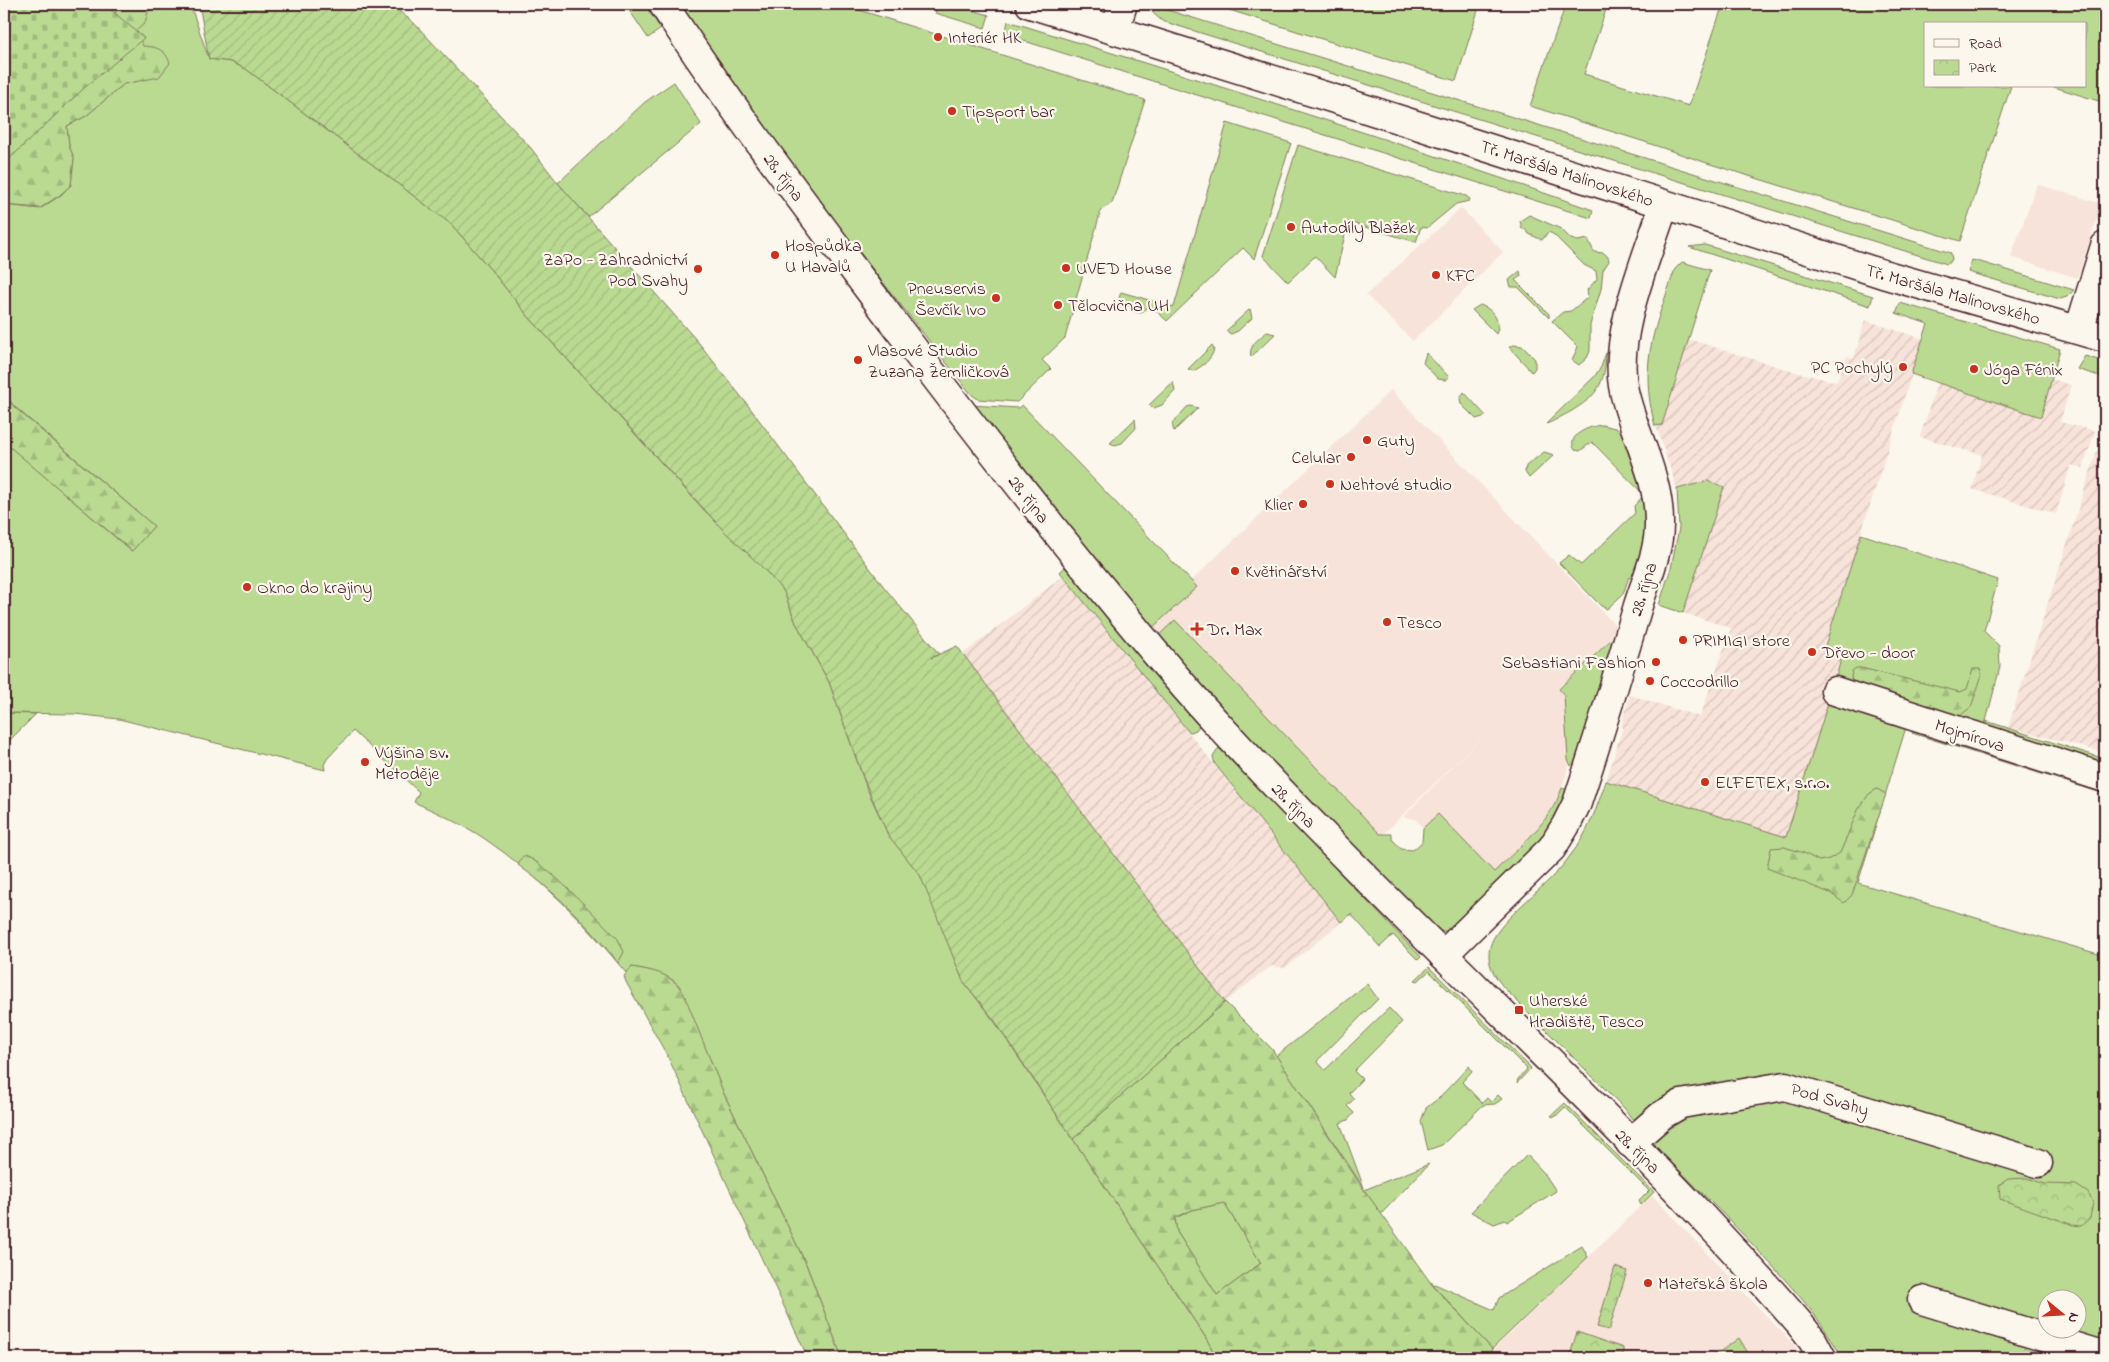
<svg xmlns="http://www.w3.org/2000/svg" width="2109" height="1362" font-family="'Indie Flower',sans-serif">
	<defs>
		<pattern id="industrial-furrows" width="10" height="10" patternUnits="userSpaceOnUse" patternTransform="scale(1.25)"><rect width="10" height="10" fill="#f7e3d9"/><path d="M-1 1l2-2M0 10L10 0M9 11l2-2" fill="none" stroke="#d5c2ba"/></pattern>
		<pattern id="forest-firs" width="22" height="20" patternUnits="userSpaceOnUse" patternTransform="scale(1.25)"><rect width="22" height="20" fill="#bada92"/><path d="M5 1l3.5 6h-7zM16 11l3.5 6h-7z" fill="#a1bb7e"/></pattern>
		<pattern id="cemetery-stones" width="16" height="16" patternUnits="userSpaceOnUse" patternTransform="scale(1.25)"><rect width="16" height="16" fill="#bada92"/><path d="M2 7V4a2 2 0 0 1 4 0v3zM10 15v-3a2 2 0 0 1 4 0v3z" fill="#a1bb7e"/></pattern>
		<pattern id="park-crowns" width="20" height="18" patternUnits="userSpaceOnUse" patternTransform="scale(1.25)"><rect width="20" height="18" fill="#bada92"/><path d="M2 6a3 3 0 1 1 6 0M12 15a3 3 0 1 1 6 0" fill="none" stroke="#a1bb7e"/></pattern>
		<pattern id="garden-furrows" width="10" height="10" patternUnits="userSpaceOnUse" patternTransform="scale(1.25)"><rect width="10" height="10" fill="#bada92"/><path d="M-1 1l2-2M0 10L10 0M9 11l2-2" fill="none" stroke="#a1bb7e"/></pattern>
	</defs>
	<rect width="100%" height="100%" fill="#fbf7ec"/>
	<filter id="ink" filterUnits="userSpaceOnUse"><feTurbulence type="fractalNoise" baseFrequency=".02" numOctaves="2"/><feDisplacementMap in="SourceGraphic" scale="10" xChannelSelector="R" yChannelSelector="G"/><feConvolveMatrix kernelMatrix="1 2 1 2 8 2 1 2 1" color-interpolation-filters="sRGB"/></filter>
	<g filter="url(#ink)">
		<g fill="#f7e3d9">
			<path d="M 2037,184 L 2102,204 L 2077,278 L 2011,257 Z"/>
			<path d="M 1461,208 L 1503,252 L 1413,341 L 1366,295 Z"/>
			<path d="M 1391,390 L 1620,630 L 1558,689 L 1564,695 L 1569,765 L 1561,791 L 1553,807 L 1535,832 L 1494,872 L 1438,814 L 1423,828 L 1415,819 L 1403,817 L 1486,733 L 1365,852 L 1146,624 Z"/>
			<path d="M 1652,1195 L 1796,1347 L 1801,1358 L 1493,1358 L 1489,1354 Z"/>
		</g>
		<g fill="url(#industrial-furrows)">
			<path d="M 1865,320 L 1923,339 L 1825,646 L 1843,652 L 1835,681 L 1808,867 L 1786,837 L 1606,781 L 1623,727 L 1621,726 L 1630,695 L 1700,717 L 1731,628 L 1683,613 L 1724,487 L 1708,481 L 1677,489 L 1656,426 L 1662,424 L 1688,339 L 1795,372 L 1837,382 L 1847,356 L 1854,358 Z"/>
			<path d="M 2052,379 L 2071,385 L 2060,422 L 2095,431 L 2083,468 L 2071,465 L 2056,514 L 1972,489 L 1982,455 L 1920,437 L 1937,383 L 2041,416 Z"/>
			<path d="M 2105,426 L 2105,753 L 2008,727 Z"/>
			<path d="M 1063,576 L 1341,922 L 1285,968 L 1271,966 L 1225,1002 L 963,654 Z"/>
		</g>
		<g fill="#bada92" stroke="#827c5e" fill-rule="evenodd">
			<path d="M 104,4 L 190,4 L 209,59 L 231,62 L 246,69 L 451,224 L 491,270 L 528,316 L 704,510 L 763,567 L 784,592 L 796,623 L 829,682 L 867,789 L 888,834 L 920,875 L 927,889 L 963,981 L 994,1021 L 1206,1338 L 1217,1358 L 842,1358 L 806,1264 L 724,1094 L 679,985 C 666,973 648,970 632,967 L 626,973 C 585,922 539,876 485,839 C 463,824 438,813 414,802 L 419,792 L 353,731 L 327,759 L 324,765 L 325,770 L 119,719 L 75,714 L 5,713 L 36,714 L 4,746 L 4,441 L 131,551 L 154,526 L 15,407 L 4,394 L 4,205 L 40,209 L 61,195 L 71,185 L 74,158 L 69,146 L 67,126 L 86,116 L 124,84 L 108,9 Z"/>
			<path d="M 625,4 L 644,4 L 661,29 L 648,38 Z"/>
			<path d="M 678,4 L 840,4 L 1145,100 L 1112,203 L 1101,210 L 1065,338 L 1042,360 L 1051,369 L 1017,402 L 978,399 L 971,394 L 741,102 Z"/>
			<path d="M 938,4 L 951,4 L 989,15 L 985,28 L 935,13 Z"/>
			<path d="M 1148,4 L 1951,253 L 1952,260 L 1947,264 L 1162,21 L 1153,13 Z"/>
			<path d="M 1210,4 L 1480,4 L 1456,81 Z"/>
			<path d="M 1566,4 L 1608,4 L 1584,74 L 1689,106 L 1723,4 L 2105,4 L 2105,103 L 2051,86 L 2085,86 L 2085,24 L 1925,24 L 1925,86 L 2011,86 L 1960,241 L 1707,163 L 1642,141 L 1530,106 Z"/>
			<path d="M 1008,21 C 1204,81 1400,142 1593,210 L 1591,218 L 1005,35 Z"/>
			<path d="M 674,82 L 701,124 L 588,217 L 558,183 L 645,102 Z"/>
			<path d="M 1227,123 L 1291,143 L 1254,259 L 1243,248 L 1167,321 L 1150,305 L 1141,313 L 1136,312 L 1126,304 L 1117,312 L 1115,310 L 1121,292 L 1174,307 Z"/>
			<path d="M 1298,145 L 1466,196 L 1470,199 L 1469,201 L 1456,204 L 1427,228 L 1421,227 L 1416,242 L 1348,222 L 1335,277 L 1315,256 L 1288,282 L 1263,256 Z"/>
			<path d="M 1529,215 L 1561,229 L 1571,239 L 1578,241 L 1588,239 L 1594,252 L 1604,253 L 1608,257 L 1609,261 L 1603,270 L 1601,289 L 1590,325 L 1590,351 L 1587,358 L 1579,365 L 1572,360 L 1578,347 L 1552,321 L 1563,312 L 1571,311 L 1588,297 L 1587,290 L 1597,279 L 1596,271 L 1584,265 L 1553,234 L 1548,232 L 1542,240 L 1529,234 L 1525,229 L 1522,229 L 1520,221 Z"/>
			<path d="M 1705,245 L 1873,296 L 1870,306 L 1689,247 Z"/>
			<path d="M 1972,260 L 1977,261 L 2074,290 L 2067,297 L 2060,299 L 1968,272 Z"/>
			<path d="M 1682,262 L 1710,270 L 1662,425 L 1655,426 C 1638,362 1655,328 1675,269 Z"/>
			<path d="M 1520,271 L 1521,276 L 1515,280 L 1549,314 L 1549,318 L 1518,287 L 1511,287 L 1509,280 Z"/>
			<path d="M 1900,303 L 2060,349 L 2041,417 L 1911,374 L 1928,324 L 1896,313 Z"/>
			<path d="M 1480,305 C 1493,309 1502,322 1496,334 L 1472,310 Z"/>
			<path d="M 1250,309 L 1252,318 L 1238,331 L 1231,334 L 1226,331 Z"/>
			<path d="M 1267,332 L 1275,334 L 1251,357 C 1248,346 1259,338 1267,332 Z"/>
			<path d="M 1212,345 L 1214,349 C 1212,359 1202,367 1193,371 L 1188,369 Z"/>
			<path d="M 1513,345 L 1522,346 L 1535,359 L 1535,368 L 1532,372 L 1509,347 Z"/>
			<path d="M 1426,353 L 1449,377 L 1445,380 L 1438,379 L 1423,363 Z"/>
			<path d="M 1606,353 C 1605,385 1597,396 1570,412 C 1562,416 1553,422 1546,424 L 1594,377 L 1601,367 Z"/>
			<path d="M 2085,356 L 2105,362 L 2105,378 L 2077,369 Z"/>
			<path d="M 1173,382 L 1175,391 L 1162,405 L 1154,408 L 1149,405 Z"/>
			<path d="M 1464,392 L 1486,416 L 1476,419 L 1461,404 L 1460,398 Z"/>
			<path d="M 971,405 L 1018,408 L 1022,405 L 1197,587 L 1150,630 Z"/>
			<path d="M 1191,406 L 1198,408 L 1174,431 L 1172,424 L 1187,407 Z"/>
			<path d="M 1135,419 L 1136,428 L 1122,443 L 1115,445 L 1110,443 Z"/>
			<path d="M 1602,425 L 1615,428 L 1623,433 L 1643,482 L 1648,523 L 1635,579 L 1629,577 L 1623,594 L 1607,609 L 1601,606 L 1559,563 L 1569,555 L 1581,565 L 1635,513 L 1634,506 L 1644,495 L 1592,442 L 1580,451 L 1575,450 C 1565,435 1590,426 1602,425 Z"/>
			<path d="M 1544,452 L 1554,455 L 1529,478 L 1525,472 L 1526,466 Z"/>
			<path d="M 1708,481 L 1724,487 L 1683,613 L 1659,605 L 1671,568 L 1679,528 L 1677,489 Z"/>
			<path d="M 1861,534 L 1998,580 L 1984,631 L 1999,646 L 2000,667 L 1986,721 L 2105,759 L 2105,767 L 1990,730 L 1986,721 L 1983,728 L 1835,681 L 1843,652 L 1825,646 Z"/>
			<path d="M 1065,567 L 1199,726 L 1196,730 L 1191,732 L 1188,731 L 1060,572 Z"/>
			<path d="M 1175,620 L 1380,834 L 1392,834 L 1392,839 L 1401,849 L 1413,850 L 1422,842 L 1423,828 L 1438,814 L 1494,872 C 1519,847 1550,823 1562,788 L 1568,790 L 1552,829 L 1450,931 L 1436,931 L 1289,783 L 1157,637 Z"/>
			<path d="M 1616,635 L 1579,757 L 1571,766 L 1568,759 L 1564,695 L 1559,689 Z"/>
			<path d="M 1829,700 L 1907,724 L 1858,883 L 2105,956 L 2105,1358 L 1842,1358 C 1825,1325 1804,1301 1779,1273 C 1744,1234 1706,1197 1669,1160 L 1661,1160 L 1625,1109 L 1504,988 C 1494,975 1486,963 1490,947 C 1495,925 1537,893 1553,876 C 1559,870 1565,863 1570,856 C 1588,834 1597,807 1606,781 L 1786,837 ZM 2046,1300 L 2076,1300 L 2076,1330 L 2046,1330 Z"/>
			<path d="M 1914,728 L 2105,787 L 2105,794 L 1912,733 Z"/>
			<path d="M 1219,748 L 1421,957 L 1418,960 L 1393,935 L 1380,947 L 1351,914 L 1341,922 L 1215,764 L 1213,757 Z"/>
			<path d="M 1429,967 L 1531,1068 L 1517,1083 L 1518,1079 L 1527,1069 L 1429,971 L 1418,981 L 1415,980 Z"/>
			<path d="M 1367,984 L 1378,999 L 1317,1061 L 1325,1070 L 1389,1008 L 1402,1022 L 1354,1071 L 1362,1079 L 1349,1093 L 1354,1099 L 1347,1106 L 1354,1113 L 1348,1120 L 1340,1123 L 1364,1188 L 1276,1056 Z"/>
			<path d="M 1469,1066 L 1472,1071 L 1462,1082 L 1482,1103 L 1487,1098 L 1491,1102 L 1498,1095 L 1502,1099 L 1495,1104 L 1483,1105 L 1442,1145 L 1428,1150 L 1421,1121 L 1426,1108 L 1439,1098 Z"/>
			<path d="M 1565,1103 L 1654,1192 L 1641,1205 L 1639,1201 L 1649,1191 L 1565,1107 L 1555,1117 L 1551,1116 Z"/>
			<path d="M 1527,1155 L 1544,1173 L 1556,1191 L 1507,1222 L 1505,1220 L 1494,1224 L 1471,1212 Z"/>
			<path d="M 1429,1164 L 1381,1214 L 1364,1190 Z"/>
			<path d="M 1224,1203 L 1261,1263 L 1217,1295 L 1177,1232 L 1175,1218 L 1192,1210 Z"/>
			<path d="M 1582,1246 L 1588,1257 L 1492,1349 L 1430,1282 L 1494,1310 L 1499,1298 Z"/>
		</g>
		<g fill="url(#forest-firs)" stroke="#827c5e" fill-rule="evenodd">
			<path d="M 4,4 L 117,15 L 115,12 L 127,4 L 150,4 L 145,23 L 136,31 L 143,46 C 157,47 165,49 170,63 L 159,77 L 124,84 L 86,116 L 67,126 L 69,146 L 74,158 L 71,185 L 60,195 L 40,208 L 4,205 Z"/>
			<path d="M 4,394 L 15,408 L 154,526 L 132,551 L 4,442 Z"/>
			<path d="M 1861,668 L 1960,692 L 1967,689 L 1973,669 L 1980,669 L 1982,675 L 1971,707 L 1956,719 L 1854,687 L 1851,678 L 1852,671 L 1856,668 Z"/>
			<path d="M 1877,789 L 1886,794 L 1852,895 L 1844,903 L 1830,893 L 1767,868 L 1771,848 L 1784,847 L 1804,853 L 1819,861 L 1829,859 L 1840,853 L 1858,810 L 1869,794 Z"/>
			<path d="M 523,856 C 539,855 603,924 618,939 L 624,952 L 618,963 C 589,926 556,892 518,865 Z"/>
			<path d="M 632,967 C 654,971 672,973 684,994 L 724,1094 L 806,1264 L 842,1358 L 808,1358 L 668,1057 L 626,982 L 624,976 Z"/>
			<path d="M 1225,1002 L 1272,1049 L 1360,1184 L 1433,1286 L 1492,1349 L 1489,1354 L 1493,1358 L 1217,1358 L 1206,1338 L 1073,1139 ZM 1224,1203 L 1261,1263 L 1217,1295 L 1177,1232 L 1175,1218 L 1192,1210 Z"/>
		</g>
		<path fill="url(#cemetery-stones)" stroke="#827c5e" d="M 4,4 L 104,4 L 144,38 L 83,89 L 4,164 Z"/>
		<g fill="url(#park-crowns)" stroke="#827c5e">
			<path d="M 2027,1178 L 2045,1184 L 2076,1185 L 2088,1193 L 2093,1203 L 2090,1218 L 2081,1226 L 2073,1225 L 2000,1199 L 1999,1185 L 2008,1179 Z"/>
			<path d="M 1615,1267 L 1627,1271 L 1609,1330 L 1597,1327 Z"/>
			<path d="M 1577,1332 L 1623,1348 L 1623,1358 L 1569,1358 Z"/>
			<path d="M 1739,1338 L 1751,1358 L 1711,1358 Z"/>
		</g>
		<path fill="url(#garden-furrows)" stroke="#827c5e" d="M 199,4 L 390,4 L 414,23 L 530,147 L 558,183 L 698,342 L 747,404 L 884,587 L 939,654 L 931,658 L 957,646 L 1225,1002 L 1073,1139 L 995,1021 L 963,981 L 920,875 L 888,835 L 863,777 L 829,682 L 796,623 L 784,592 L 763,568 L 724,531 L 528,316 L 491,270 L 451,224 L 246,69 L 231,62 L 209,59 Z"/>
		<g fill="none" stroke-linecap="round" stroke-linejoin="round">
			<g stroke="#4a1f2b" stroke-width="31">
				<g id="minor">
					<path d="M 663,4 C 735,114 815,218 894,323 C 963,414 1032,504 1105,592 C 1144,640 1183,687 1225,732 C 1412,933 1618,1116 1799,1323 L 1813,1341 L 1822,1358"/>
					<path d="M 1115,30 L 1123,4"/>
					<path d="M 2079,330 L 2105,246"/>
					<path d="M 1835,691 L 2105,778"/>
					<path d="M 1443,955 L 1552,848 L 1566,825 L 1577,803 C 1598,739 1618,674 1637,609 C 1645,582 1659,553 1659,525 C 1660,477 1634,436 1624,391 C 1612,336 1647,258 1664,205"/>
					<path d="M 1630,1143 L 1662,1115 L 1681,1104 L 1785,1086 L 2038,1163"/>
					<path d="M 1922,1300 L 2105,1356"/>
				</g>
			</g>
			<g stroke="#4a1f2b" stroke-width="31">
				<path id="major" d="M 1030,4 L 1357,106 L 1883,274 L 2105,338"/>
			</g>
			<use href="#minor" stroke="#fbf7ec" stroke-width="28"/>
			<use href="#major" stroke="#fbf7ec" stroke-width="28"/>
		</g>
	</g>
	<g fill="#c8321e" stroke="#fbf7ec" stroke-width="2">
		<circle cx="938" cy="37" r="5"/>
		<circle cx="952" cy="111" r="5"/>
		<circle cx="1291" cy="227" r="5"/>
		<circle cx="775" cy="255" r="5"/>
		<circle cx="1066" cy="268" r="5"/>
		<circle cx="698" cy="269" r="5"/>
		<circle cx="1436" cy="275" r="5"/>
		<circle cx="996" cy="298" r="5"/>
		<circle cx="1058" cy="305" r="5"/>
		<circle cx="858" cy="360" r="5"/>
		<circle cx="1903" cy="367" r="5"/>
		<circle cx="1974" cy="369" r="5"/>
		<circle cx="1367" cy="440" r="5"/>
		<circle cx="1351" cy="457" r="5"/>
		<circle cx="1330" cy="484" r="5"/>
		<circle cx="1303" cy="504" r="5"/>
		<circle cx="1235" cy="571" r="5"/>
		<circle cx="247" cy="587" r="5"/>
		<circle cx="1387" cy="622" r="5"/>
		<path d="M1194.5 621.5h5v5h5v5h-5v5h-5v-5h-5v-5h5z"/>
		<circle cx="1683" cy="640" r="5"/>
		<circle cx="1812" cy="652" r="5"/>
		<circle cx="1656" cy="662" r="5"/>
		<circle cx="1650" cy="681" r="5"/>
		<circle cx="365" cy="762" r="5"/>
		<circle cx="1705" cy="782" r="5"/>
		<rect x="1514" y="1005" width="10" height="10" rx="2.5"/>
		<circle cx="1648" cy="1283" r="5"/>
	</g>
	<g text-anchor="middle" stroke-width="4.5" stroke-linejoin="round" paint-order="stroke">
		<g font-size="18" fill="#4a1f2b" stroke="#fbf7ec" text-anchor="start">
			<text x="948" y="43">Interiér HK</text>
			<text x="962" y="117">Tipsport bar</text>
			<text x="1301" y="233">Autodíly Blažek</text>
			<text x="785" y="251">Hospůdka<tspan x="785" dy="21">U Havalů</tspan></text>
			<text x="688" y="265" text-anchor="end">ZaPo - Zahradnictví<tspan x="688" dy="21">Pod Svahy</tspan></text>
			<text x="1076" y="274">UVED House</text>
			<text x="1446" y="281">KFC</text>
			<text x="986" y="294" text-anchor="end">Pneuservis<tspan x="986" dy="21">Ševčík Ivo</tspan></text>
			<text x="1068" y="311">Tělocvična UH</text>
			<text x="868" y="356">Vlasové Studio<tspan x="868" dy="21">Zuzana Žemličková</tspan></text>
			<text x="1893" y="373" text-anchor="end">PC Pochylý</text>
			<text x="1984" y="375">Jóga Fénix</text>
			<text x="1377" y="446">Guty</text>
			<text x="1341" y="463" text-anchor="end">Celular</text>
			<text x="1340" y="490">Nehtové studio</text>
			<text x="1293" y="510" text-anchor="end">Klier</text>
			<text x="1245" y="577">Květinářství</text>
			<text x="257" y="593">Okno do krajiny</text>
			<text x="1397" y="628">Tesco</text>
			<text x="1207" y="635">Dr. Max</text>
			<text x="1693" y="646">PRIMIGI store</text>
			<text x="1822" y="658">Dřevo - door</text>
			<text x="1646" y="668" text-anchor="end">Sebastiani Fashion</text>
			<text x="1660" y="687">Coccodrillo</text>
			<text x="375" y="758">Výšina sv.<tspan x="375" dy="21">Metoděje</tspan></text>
			<text x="1715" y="788">ELFETEX, s.r.o.</text>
			<text x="1529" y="1006">Uherské<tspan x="1529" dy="21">Hradiště, Tesco</tspan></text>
			<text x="1658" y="1289">Mateřská škola</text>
		</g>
		<g font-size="18" fill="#4a1f2b" stroke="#fbf7ec">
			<text transform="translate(1567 173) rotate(18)" y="6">Tř. Maršála Malinovského</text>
			<text transform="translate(784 177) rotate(53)" y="6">28. října</text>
			<text transform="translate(1953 294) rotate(16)" y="6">Tř. Maršála Malinovského</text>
			<text transform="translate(1029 499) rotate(52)" y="6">28. října</text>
			<text transform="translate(1643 589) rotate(-73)" y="6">28. října</text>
			<text transform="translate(1970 735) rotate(18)" y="6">Mojmírova</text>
			<text transform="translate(1294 805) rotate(46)" y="6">28. října</text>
			<text transform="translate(1830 1099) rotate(16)" y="6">Pod Svahy</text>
			<text transform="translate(1638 1151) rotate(45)" y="6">28. října</text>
		</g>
	</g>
	<rect width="2109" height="1362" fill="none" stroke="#fbf7ec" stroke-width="20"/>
	<rect x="10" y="10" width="2089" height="1342" fill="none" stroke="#4a1f2b" stroke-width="2" filter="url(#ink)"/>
	<rect x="1924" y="22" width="162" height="65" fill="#fbf7ec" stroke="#b4a19f"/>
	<rect x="1934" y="39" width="25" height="8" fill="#fbf7ec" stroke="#b4a19f"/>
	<text x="1969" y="48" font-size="15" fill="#4a1f2b">Road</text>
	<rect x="1934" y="60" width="25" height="15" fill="url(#park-crowns)" stroke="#b4a19f"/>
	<text x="1969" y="72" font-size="15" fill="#4a1f2b">Park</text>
	<g transform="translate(2062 1314) rotate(108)"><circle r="24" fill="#fbf7ec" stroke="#b4a19f"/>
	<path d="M0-4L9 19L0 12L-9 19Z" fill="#c8321e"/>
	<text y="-8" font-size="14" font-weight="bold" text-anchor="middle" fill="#4a1f2b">N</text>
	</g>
</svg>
